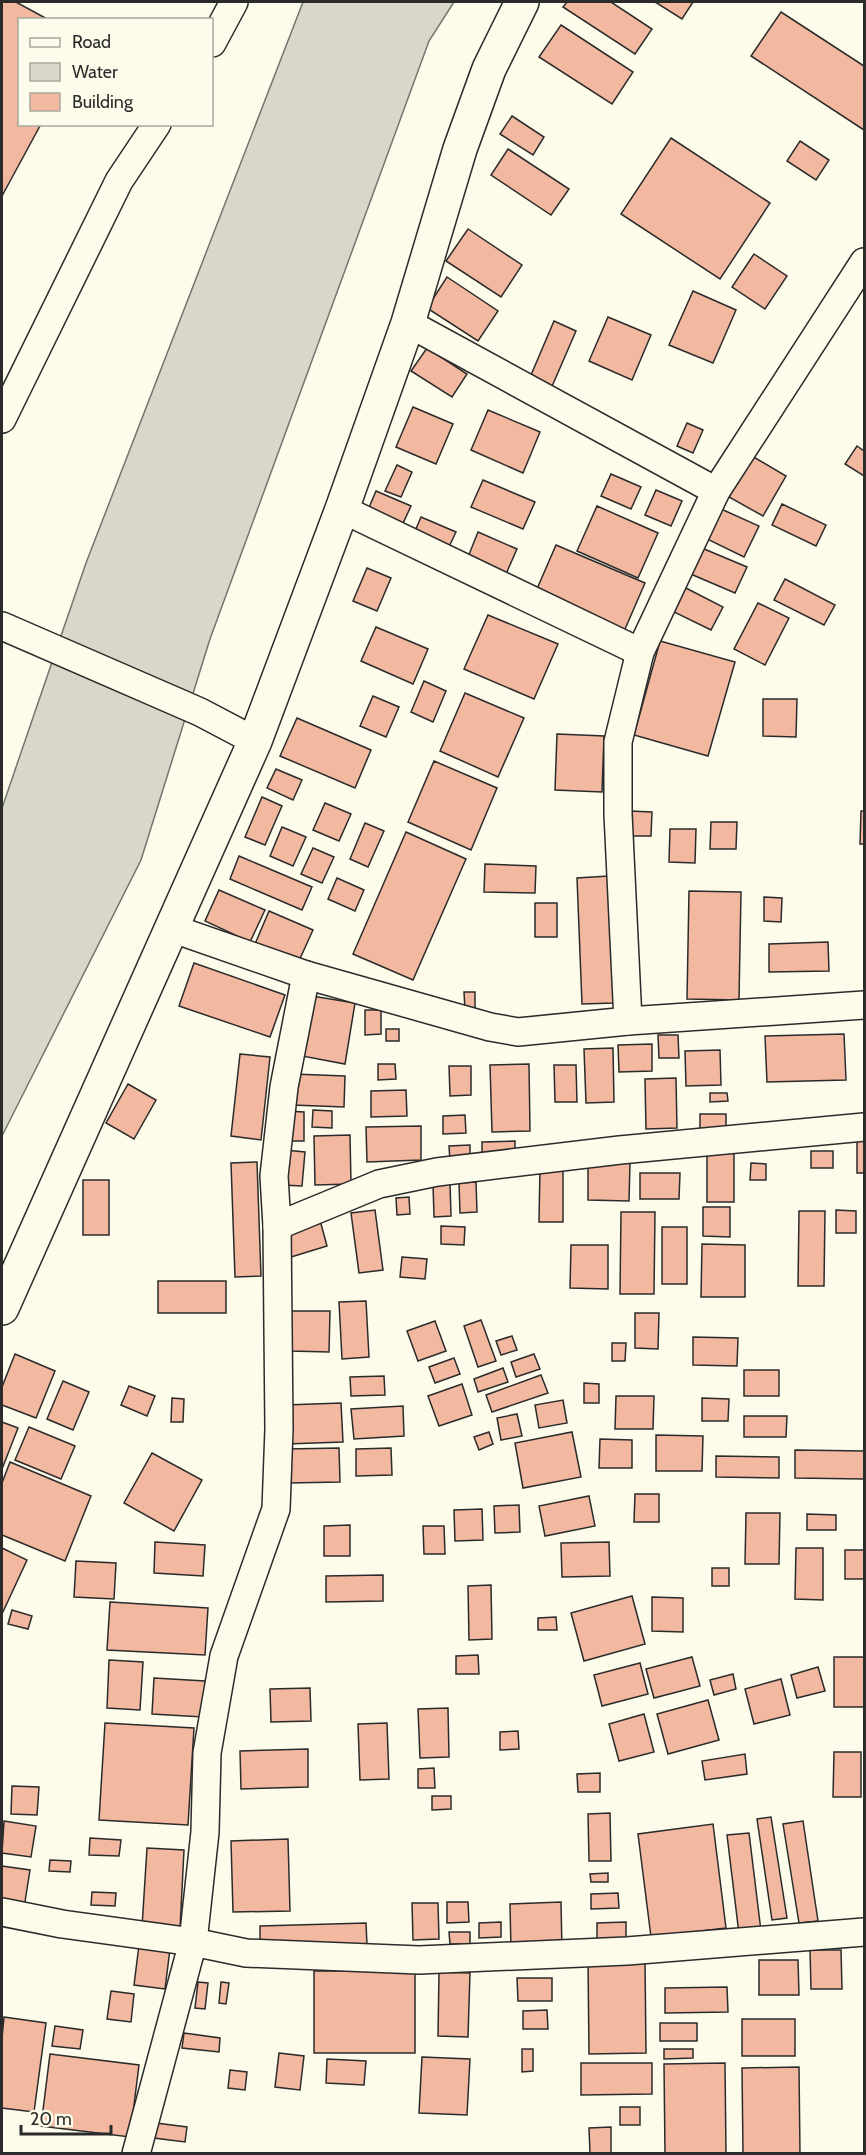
<svg xmlns="http://www.w3.org/2000/svg" width="866" height="2155" font-family="Cabin,sans-serif">
	<rect width="100%" height="100%" fill="#fdfbea"/>
	<path fill="#d8d7c9" stroke="#74746e" stroke-width="1.5" d="M 303,2 L 454,2 L 429,41 L 210,639 L 141,860 L 2,1136 L 2,808 L 86,563 Z"/>
	<g fill="#f2b8a0" stroke="#2b2b2b" stroke-width="1.5">
		<path d="M 2,2 L 16,2 L 49,20 L 20,20 L 20,124 L 41,124 L 2,196 Z"/>
		<path d="M 567,2 L 611,2 L 652,29 L 635,54 L 563,7 Z"/>
		<path d="M 655,2 L 693,2 L 682,19 Z"/>
		<path d="M 781,12 L 864,66 L 864,130 L 751,56 Z"/>
		<path d="M 561,25 L 633,72 L 612,104 L 539,57 Z"/>
		<path d="M 512,116 L 544,137 L 533,155 L 500,134 Z"/>
		<path d="M 671,138 L 770,203 L 720,279 L 621,214 Z"/>
		<path d="M 800,141 L 829,160 L 816,180 L 787,161 Z"/>
		<path d="M 508,149 L 569,189 L 551,215 L 491,175 Z"/>
		<path d="M 468,229 L 522,265 L 501,297 L 446,261 Z"/>
		<path d="M 754,254 L 787,276 L 765,309 L 732,287 Z"/>
		<path d="M 447,277 L 498,311 L 478,341 L 427,308 Z"/>
		<path d="M 693,291 L 736,310 L 713,363 L 669,345 Z"/>
		<path d="M 608,317 L 651,335 L 632,380 L 589,361 Z"/>
		<path d="M 554,321 L 576,331 L 550,391 L 528,382 Z"/>
		<path d="M 427,348 L 467,374 L 452,397 L 411,371 Z"/>
		<path d="M 413,407 L 453,424 L 436,464 L 396,447 Z"/>
		<path d="M 488,410 L 540,432 L 523,473 L 471,450 Z"/>
		<path d="M 687,423 L 703,430 L 693,453 L 677,446 Z"/>
		<path d="M 857,446 L 864,451 L 864,476 L 845,464 Z"/>
		<path d="M 752,456 L 786,476 L 763,516 L 729,497 Z"/>
		<path d="M 397,465 L 412,472 L 401,497 L 385,491 Z"/>
		<path d="M 611,474 L 641,487 L 631,509 L 601,496 Z"/>
		<path d="M 483,480 L 535,502 L 523,529 L 471,507 Z"/>
		<path d="M 656,490 L 682,501 L 671,526 L 645,515 Z"/>
		<path d="M 376,491 L 411,506 L 399,532 L 365,517 Z"/>
		<path d="M 782,504 L 826,525 L 816,546 L 772,525 Z"/>
		<path d="M 597,506 L 658,533 L 638,578 L 577,551 Z"/>
		<path d="M 719,508 L 759,526 L 744,557 L 705,538 Z"/>
		<path d="M 421,517 L 456,532 L 447,551 L 413,536 Z"/>
		<path d="M 478,532 L 517,549 L 506,574 L 468,557 Z"/>
		<path d="M 556,545 L 645,583 L 622,636 L 533,598 Z"/>
		<path d="M 697,546 L 747,567 L 735,593 L 686,572 Z"/>
		<path d="M 367,568 L 391,578 L 377,611 L 353,601 Z"/>
		<path d="M 785,579 L 835,605 L 824,625 L 774,600 Z"/>
		<path d="M 684,587 L 723,607 L 711,630 L 672,611 Z"/>
		<path d="M 758,603 L 789,618 L 765,665 L 734,649 Z"/>
		<path d="M 488,615 L 558,644 L 534,699 L 464,669 Z"/>
		<path d="M 376,627 L 428,649 L 413,684 L 361,661 Z"/>
		<path d="M 660,641 L 735,662 L 708,756 L 634,735 Z"/>
		<path d="M 424,681 L 446,691 L 433,722 L 411,712 Z"/>
		<path d="M 465,693 L 524,718 L 498,777 L 440,751 Z"/>
		<path d="M 373,696 L 399,707 L 386,737 L 360,726 Z"/>
		<path d="M 763,699 L 797,699 L 796,737 L 763,736 Z"/>
		<path d="M 297,718 L 371,750 L 355,788 L 280,756 Z"/>
		<path d="M 557,734 L 604,736 L 602,792 L 555,790 Z"/>
		<path d="M 434,761 L 497,788 L 471,850 L 408,822 Z"/>
		<path d="M 276,769 L 302,780 L 293,800 L 267,788 Z"/>
		<path d="M 262,797 L 282,806 L 265,845 L 245,837 Z"/>
		<path d="M 325,803 L 351,814 L 339,841 L 313,830 Z"/>
		<path d="M 629,811 L 652,812 L 651,836 L 628,836 Z"/>
		<path d="M 861,811 L 864,811 L 864,844 L 860,844 Z"/>
		<path d="M 711,822 L 737,822 L 736,849 L 710,849 Z"/>
		<path d="M 365,823 L 384,831 L 368,867 L 350,859 Z"/>
		<path d="M 282,827 L 306,837 L 293,866 L 270,856 Z"/>
		<path d="M 670,829 L 696,829 L 695,863 L 669,862 Z"/>
		<path d="M 406,832 L 466,859 L 413,980 L 353,954 Z"/>
		<path d="M 313,848 L 334,857 L 322,883 L 301,874 Z"/>
		<path d="M 239,856 L 312,887 L 302,910 L 230,879 Z"/>
		<path d="M 485,864 L 536,866 L 535,893 L 484,892 Z"/>
		<path d="M 608,876 L 614,1003 L 582,1004 L 577,878 Z"/>
		<path d="M 337,878 L 364,890 L 355,911 L 328,899 Z"/>
		<path d="M 219,890 L 265,910 L 250,942 L 205,921 Z"/>
		<path d="M 689,891 L 741,892 L 739,1000 L 687,999 Z"/>
		<path d="M 764,897 L 782,898 L 781,922 L 764,921 Z"/>
		<rect x="535" y="903" width="22" height="34"/>
		<path d="M 269,911 L 313,930 L 298,963 L 255,944 Z"/>
		<path d="M 828,942 L 829,971 L 769,972 L 769,944 Z"/>
		<path d="M 194,963 L 285,995 L 270,1037 L 179,1006 Z"/>
		<path d="M 464,992 L 475,992 L 475,1010 L 465,1010 Z"/>
		<path d="M 312,996 L 355,1003 L 345,1064 L 302,1056 Z"/>
		<path d="M 365,1010 L 381,1010 L 381,1034 L 365,1035 Z"/>
		<rect x="386" y="1029" width="13" height="12"/>
		<path d="M 844,1034 L 846,1080 L 767,1082 L 765,1036 Z"/>
		<path d="M 658,1035 L 678,1035 L 679,1058 L 659,1058 Z"/>
		<path d="M 652,1044 L 652,1071 L 619,1072 L 618,1045 Z"/>
		<path d="M 613,1048 L 614,1102 L 586,1103 L 584,1049 Z"/>
		<path d="M 720,1050 L 721,1085 L 686,1086 L 685,1051 Z"/>
		<path d="M 240,1054 L 270,1057 L 261,1140 L 231,1136 Z"/>
		<path d="M 378,1064 L 395,1064 L 396,1079 L 378,1080 Z"/>
		<path d="M 529,1064 L 530,1131 L 492,1132 L 490,1065 Z"/>
		<path d="M 554,1065 L 576,1065 L 577,1102 L 555,1102 Z"/>
		<path d="M 449,1066 L 471,1066 L 471,1095 L 450,1096 Z"/>
		<path d="M 293,1074 L 345,1076 L 344,1107 L 292,1105 Z"/>
		<path d="M 676,1078 L 677,1128 L 646,1129 L 645,1079 Z"/>
		<path d="M 128,1084 L 156,1100 L 134,1139 L 106,1123 Z"/>
		<path d="M 406,1090 L 407,1116 L 371,1117 L 371,1091 Z"/>
		<path d="M 710,1093 L 727,1093 L 728,1101 L 710,1102 Z"/>
		<path d="M 313,1110 L 332,1111 L 332,1128 L 312,1127 Z"/>
		<path d="M 287,1111 L 304,1112 L 304,1141 L 286,1141 Z"/>
		<rect x="700" y="1114" width="26" height="21"/>
		<path d="M 465,1115 L 466,1133 L 443,1134 L 443,1116 Z"/>
		<path d="M 421,1126 L 421,1160 L 367,1162 L 366,1127 Z"/>
		<path d="M 350,1135 L 351,1184 L 315,1185 L 314,1136 Z"/>
		<rect x="857" y="1140" width="7" height="33"/>
		<path d="M 515,1141 L 515,1160 L 482,1161 L 482,1142 Z"/>
		<path d="M 470,1145 L 470,1161 L 450,1161 L 449,1146 Z"/>
		<path d="M 285,1150 L 305,1152 L 302,1186 L 282,1185 Z"/>
		<rect x="707" y="1151" width="27" height="51"/>
		<rect x="811" y="1151" width="22" height="17"/>
		<path d="M 257,1162 L 261,1276 L 235,1277 L 231,1163 Z"/>
		<path d="M 588,1163 L 630,1163 L 629,1201 L 588,1200 Z"/>
		<path d="M 751,1163 L 766,1164 L 766,1180 L 750,1180 Z"/>
		<path d="M 540,1166 L 563,1166 L 563,1222 L 539,1222 Z"/>
		<path d="M 640,1173 L 680,1173 L 679,1199 L 640,1199 Z"/>
		<rect x="83" y="1180" width="26" height="55"/>
		<path d="M 476,1182 L 477,1212 L 460,1213 L 459,1183 Z"/>
		<path d="M 450,1183 L 451,1216 L 434,1217 L 433,1184 Z"/>
		<path d="M 409,1197 L 410,1214 L 397,1215 L 396,1198 Z"/>
		<path d="M 703,1207 L 730,1207 L 730,1237 L 703,1236 Z"/>
		<path d="M 375,1210 L 383,1270 L 359,1273 L 351,1213 Z"/>
		<path d="M 836,1210 L 856,1211 L 856,1233 L 836,1233 Z"/>
		<path d="M 799,1211 L 825,1211 L 824,1286 L 798,1286 Z"/>
		<path d="M 621,1212 L 655,1212 L 654,1294 L 620,1294 Z"/>
		<path d="M 320,1220 L 327,1246 L 291,1257 L 283,1231 Z"/>
		<path d="M 441,1226 L 465,1227 L 464,1245 L 441,1244 Z"/>
		<rect x="662" y="1227" width="25" height="57"/>
		<path d="M 702,1244 L 745,1245 L 745,1297 L 701,1297 Z"/>
		<path d="M 571,1245 L 608,1245 L 608,1289 L 570,1288 Z"/>
		<path d="M 402,1257 L 427,1259 L 425,1279 L 400,1277 Z"/>
		<rect x="158" y="1281" width="68" height="32"/>
		<path d="M 366,1301 L 369,1357 L 342,1359 L 339,1302 Z"/>
		<path d="M 291,1311 L 330,1311 L 329,1352 L 290,1351 Z"/>
		<path d="M 635,1313 L 659,1313 L 658,1349 L 635,1348 Z"/>
		<path d="M 481,1320 L 496,1361 L 478,1367 L 464,1326 Z"/>
		<path d="M 435,1321 L 446,1351 L 418,1361 L 407,1331 Z"/>
		<path d="M 512,1336 L 517,1350 L 501,1355 L 496,1341 Z"/>
		<path d="M 693,1337 L 738,1338 L 737,1366 L 693,1365 Z"/>
		<path d="M 612,1343 L 626,1343 L 625,1361 L 612,1361 Z"/>
		<path d="M 15,1354 L 55,1371 L 36,1418 L 2,1405 L 2,1387 Z"/>
		<path d="M 534,1354 L 540,1369 L 516,1377 L 511,1362 Z"/>
		<path d="M 454,1358 L 460,1374 L 435,1383 L 429,1367 Z"/>
		<path d="M 503,1368 L 508,1382 L 478,1392 L 474,1379 Z"/>
		<rect x="744" y="1370" width="35" height="26"/>
		<path d="M 541,1375 L 548,1393 L 492,1412 L 486,1395 Z"/>
		<path d="M 384,1376 L 385,1395 L 351,1396 L 350,1377 Z"/>
		<path d="M 63,1381 L 89,1392 L 73,1430 L 47,1419 Z"/>
		<path d="M 584,1383 L 599,1384 L 599,1403 L 584,1403 Z"/>
		<path d="M 462,1384 L 472,1415 L 439,1426 L 428,1396 Z"/>
		<path d="M 129,1386 L 155,1396 L 147,1416 L 121,1405 Z"/>
		<path d="M 616,1396 L 654,1396 L 653,1429 L 615,1429 Z"/>
		<path d="M 172,1398 L 184,1399 L 183,1422 L 171,1422 Z"/>
		<path d="M 702,1398 L 729,1399 L 728,1421 L 702,1421 Z"/>
		<path d="M 563,1400 L 567,1423 L 539,1428 L 535,1405 Z"/>
		<path d="M 341,1403 L 343,1442 L 286,1444 L 285,1405 Z"/>
		<path d="M 403,1406 L 404,1436 L 354,1439 L 351,1409 Z"/>
		<path d="M 517,1414 L 522,1436 L 501,1440 L 497,1418 Z"/>
		<path d="M 744,1416 L 787,1416 L 786,1437 L 744,1437 Z"/>
		<path d="M 2,1422 L 18,1428 L 2,1469 Z"/>
		<path d="M 29,1427 L 75,1446 L 61,1479 L 15,1460 Z"/>
		<path d="M 489,1432 L 493,1444 L 479,1450 L 474,1437 Z"/>
		<path d="M 572,1432 L 581,1477 L 523,1488 L 515,1443 Z"/>
		<path d="M 656,1435 L 703,1436 L 702,1471 L 656,1471 Z"/>
		<path d="M 600,1439 L 632,1440 L 632,1468 L 599,1468 Z"/>
		<path d="M 339,1448 L 340,1482 L 288,1483 L 287,1449 Z"/>
		<path d="M 391,1448 L 392,1475 L 356,1476 L 356,1449 Z"/>
		<path d="M 795,1450 L 864,1451 L 864,1479 L 795,1478 Z"/>
		<path d="M 152,1453 L 202,1480 L 174,1531 L 124,1503 Z"/>
		<path d="M 716,1456 L 779,1457 L 779,1478 L 716,1477 Z"/>
		<path d="M 10,1462 L 91,1496 L 65,1561 L 2,1535 L 2,1483 Z"/>
		<path d="M 635,1494 L 659,1494 L 659,1522 L 634,1522 Z"/>
		<path d="M 589,1496 L 595,1526 L 545,1536 L 539,1506 Z"/>
		<path d="M 519,1505 L 520,1532 L 495,1533 L 494,1506 Z"/>
		<path d="M 482,1509 L 483,1540 L 455,1541 L 454,1510 Z"/>
		<path d="M 746,1513 L 780,1513 L 779,1564 L 745,1564 Z"/>
		<path d="M 807,1514 L 836,1515 L 836,1530 L 807,1530 Z"/>
		<path d="M 350,1525 L 350,1556 L 324,1556 L 324,1526 Z"/>
		<path d="M 423,1526 L 444,1526 L 445,1554 L 424,1554 Z"/>
		<path d="M 155,1542 L 205,1545 L 203,1576 L 154,1573 Z"/>
		<path d="M 609,1542 L 610,1576 L 562,1577 L 561,1543 Z"/>
		<path d="M 2,1548 L 27,1560 L 2,1614 Z"/>
		<path d="M 796,1548 L 823,1548 L 823,1600 L 795,1599 Z"/>
		<rect x="845" y="1550" width="19" height="29"/>
		<path d="M 76,1561 L 116,1563 L 114,1599 L 74,1597 Z"/>
		<rect x="712" y="1568" width="17" height="18"/>
		<path d="M 383,1575 L 383,1601 L 326,1602 L 326,1576 Z"/>
		<path d="M 491,1585 L 492,1639 L 469,1640 L 468,1586 Z"/>
		<path d="M 632,1596 L 645,1644 L 584,1661 L 571,1613 Z"/>
		<path d="M 652,1597 L 683,1598 L 683,1632 L 652,1631 Z"/>
		<path d="M 110,1602 L 208,1608 L 205,1655 L 107,1650 Z"/>
		<path d="M 12,1610 L 32,1616 L 28,1629 L 8,1624 Z"/>
		<path d="M 556,1617 L 557,1630 L 538,1630 L 538,1618 Z"/>
		<path d="M 478,1655 L 479,1674 L 456,1674 L 456,1656 Z"/>
		<path d="M 692,1657 L 700,1686 L 654,1698 L 646,1669 Z"/>
		<rect x="834" y="1657" width="30" height="50"/>
		<path d="M 109,1660 L 143,1662 L 140,1710 L 107,1708 Z"/>
		<path d="M 640,1663 L 648,1694 L 602,1706 L 594,1675 Z"/>
		<path d="M 818,1667 L 825,1691 L 797,1698 L 791,1675 Z"/>
		<path d="M 733,1674 L 736,1689 L 714,1695 L 710,1680 Z"/>
		<path d="M 154,1678 L 205,1681 L 203,1717 L 152,1714 Z"/>
		<path d="M 781,1679 L 790,1715 L 754,1724 L 745,1689 Z"/>
		<path d="M 310,1688 L 311,1721 L 271,1722 L 270,1689 Z"/>
		<path d="M 708,1700 L 719,1740 L 668,1754 L 657,1714 Z"/>
		<path d="M 448,1708 L 449,1757 L 420,1758 L 418,1709 Z"/>
		<path d="M 644,1714 L 654,1752 L 619,1761 L 609,1724 Z"/>
		<path d="M 105,1723 L 194,1728 L 188,1825 L 99,1820 Z"/>
		<path d="M 387,1723 L 389,1779 L 360,1780 L 358,1724 Z"/>
		<path d="M 518,1731 L 519,1749 L 500,1750 L 500,1732 Z"/>
		<path d="M 308,1749 L 308,1787 L 241,1789 L 240,1751 Z"/>
		<path d="M 834,1752 L 861,1752 L 861,1797 L 833,1797 Z"/>
		<path d="M 745,1754 L 747,1774 L 705,1780 L 702,1761 Z"/>
		<path d="M 434,1768 L 435,1788 L 418,1788 L 418,1769 Z"/>
		<path d="M 600,1773 L 600,1792 L 578,1792 L 577,1774 Z"/>
		<path d="M 12,1786 L 39,1787 L 37,1815 L 11,1814 Z"/>
		<path d="M 432,1796 L 451,1796 L 451,1809 L 432,1810 Z"/>
		<path d="M 610,1813 L 611,1861 L 589,1861 L 588,1814 Z"/>
		<path d="M 771,1817 L 787,1918 L 772,1920 L 757,1819 Z"/>
		<path d="M 4,1821 L 36,1826 L 31,1857 L 2,1853 Z"/>
		<path d="M 803,1821 L 818,1921 L 799,1923 L 783,1824 Z"/>
		<path d="M 713,1824 L 726,1928 L 651,1937 L 638,1834 Z"/>
		<path d="M 749,1833 L 761,1931 L 739,1934 L 727,1835 Z"/>
		<path d="M 90,1838 L 121,1840 L 119,1856 L 89,1855 Z"/>
		<path d="M 288,1839 L 290,1911 L 233,1912 L 231,1841 Z"/>
		<path d="M 147,1848 L 184,1850 L 180,1929 L 142,1927 Z"/>
		<path d="M 50,1860 L 71,1861 L 70,1872 L 49,1871 Z"/>
		<path d="M 2,1866 L 30,1870 L 24,1908 L 2,1905 Z"/>
		<path d="M 608,1873 L 608,1882 L 591,1882 L 590,1874 Z"/>
		<path d="M 92,1892 L 116,1893 L 115,1906 L 91,1905 Z"/>
		<path d="M 618,1893 L 619,1908 L 591,1909 L 591,1894 Z"/>
		<path d="M 447,1902 L 468,1902 L 469,1922 L 447,1923 Z"/>
		<path d="M 561,1902 L 562,1951 L 511,1952 L 510,1904 Z"/>
		<path d="M 412,1903 L 438,1903 L 439,1939 L 413,1940 Z"/>
		<path d="M 501,1922 L 501,1937 L 479,1938 L 479,1923 Z"/>
		<path d="M 626,1922 L 626,1945 L 597,1946 L 597,1923 Z"/>
		<path d="M 366,1923 L 367,1945 L 260,1947 L 260,1926 Z"/>
		<path d="M 449,1932 L 470,1932 L 470,1944 L 450,1944 Z"/>
		<path d="M 139,1945 L 170,1949 L 165,1989 L 134,1985 Z"/>
		<path d="M 810,1950 L 841,1950 L 842,1989 L 811,1989 Z"/>
		<path d="M 645,1960 L 646,2053 L 589,2054 L 588,1961 Z"/>
		<path d="M 759,1960 L 798,1960 L 799,1995 L 759,1995 Z"/>
		<rect x="314" y="1971" width="101" height="82"/>
		<path d="M 439,1972 L 470,1973 L 468,2037 L 438,2036 Z"/>
		<path d="M 517,1978 L 552,1978 L 552,2001 L 518,2001 Z"/>
		<path d="M 198,1982 L 208,1983 L 205,2009 L 195,2008 Z"/>
		<path d="M 221,1982 L 229,1983 L 226,2004 L 219,2003 Z"/>
		<path d="M 727,1987 L 728,2012 L 665,2013 L 665,1988 Z"/>
		<path d="M 111,1991 L 134,1994 L 131,2022 L 107,2019 Z"/>
		<path d="M 547,2010 L 548,2029 L 523,2029 L 523,2011 Z"/>
		<path d="M 4,2017 L 46,2023 L 34,2112 L 2,2108 L 2,2038 Z"/>
		<rect x="742" y="2019" width="53" height="37"/>
		<rect x="660" y="2023" width="37" height="18"/>
		<path d="M 55,2026 L 83,2030 L 80,2049 L 52,2046 Z"/>
		<path d="M 184,2033 L 220,2038 L 219,2052 L 182,2048 Z"/>
		<path d="M 522,2049 L 533,2049 L 533,2071 L 522,2072 Z"/>
		<path d="M 664,2049 L 693,2049 L 693,2058 L 664,2059 Z"/>
		<path d="M 279,2053 L 304,2056 L 300,2090 L 275,2087 Z"/>
		<path d="M 50,2054 L 139,2065 L 130,2137 L 41,2126 Z"/>
		<path d="M 422,2057 L 470,2059 L 467,2115 L 419,2113 Z"/>
		<path d="M 327,2059 L 366,2061 L 364,2085 L 326,2083 Z"/>
		<path d="M 581,2063 L 652,2063 L 652,2094 L 581,2095 Z"/>
		<path d="M 725,2063 L 726,2154 L 665,2154 L 664,2064 Z"/>
		<path d="M 799,2067 L 800,2154 L 743,2154 L 742,2068 Z"/>
		<path d="M 230,2070 L 247,2072 L 245,2090 L 228,2088 Z"/>
		<rect x="620" y="2107" width="20" height="18"/>
		<path d="M 156,2123 L 187,2127 L 185,2142 L 154,2138 Z"/>
		<path d="M 611,2127 L 611,2154 L 590,2154 L 589,2128 Z"/>
	</g>
	<g fill="none" stroke-linecap="round" stroke-linejoin="round">
		<g stroke="#2b2b2b" stroke-width="30">
			<g id="minor">
				<path d="M 212,43 L 234,2"/>
				<path d="M 408,323 L 716,491"/>
				<path d="M 2,419 L 119,181 L 157,124"/>
				<path d="M 342,509 L 640,652"/>
				<path d="M 2,626 L 200,712 L 255,741"/>
				<path d="M 171,928 L 306,975 L 490,1027 L 518,1032 L 628,1021 L 864,1005"/>
				<path d="M 628,1021 L 618,814 L 618,742 L 640,652 L 716,491 L 864,262"/>
				<path d="M 277,1226 L 379,1184 L 437,1172 L 620,1150 L 864,1127"/>
				<path d="M 2,1912 L 62,1924 L 193,1942 L 246,1953 L 419,1960 L 627,1951 L 864,1932"/>
				<path d="M 136,2154 L 193,1942 L 205,1832 L 207,1753 L 224,1656 L 276,1509 L 279,1429 L 277,1226 L 274,1176 L 284,1087 L 306,975"/>
			</g>
		</g>
		<g stroke="#2b2b2b" stroke-width="36">
			<path id="primary" d="M 2,1308 L 255,741 L 342,509 L 408,323 L 460,149 L 489,69 L 522,2"/>
		</g>
		<use href="#minor" stroke="#fdfbea" stroke-width="27"/>
		<use href="#primary" stroke="#fdfbea" stroke-width="33"/>
	</g>
	<rect width="866" height="2155" fill="none" stroke="#2b2b2b" stroke-width="6"/>
	<rect x="18" y="18" width="195" height="108" fill="#fdfbea" stroke="#a9a89e" stroke-width="1.5"/>
	<rect x="30" y="38" width="30" height="9" fill="#fdfbea" stroke="#a9a89e" stroke-width="1.5"/>
	<text x="72" y="48" font-size="18" fill="#2b2b2b">Road</text>
	<rect x="30" y="63" width="30" height="18" fill="#d8d7c9" stroke="#a9a89e" stroke-width="1.5"/>
	<text x="72" y="78" font-size="18" fill="#2b2b2b">Water</text>
	<rect x="30" y="93" width="30" height="18" fill="#f2b8a0" stroke="#a9a89e" stroke-width="1.5"/>
	<text x="72" y="108" font-size="18" fill="#2b2b2b">Building</text>
	<path d="M21 2125v9h90v-9" fill="none" stroke="#2b2b2b" stroke-width="3"/>
	<text x="30" y="2125" font-size="18" fill="#2b2b2b" stroke="#fdfbea" stroke-width="4.5" paint-order="stroke">20 m</text>
</svg>
